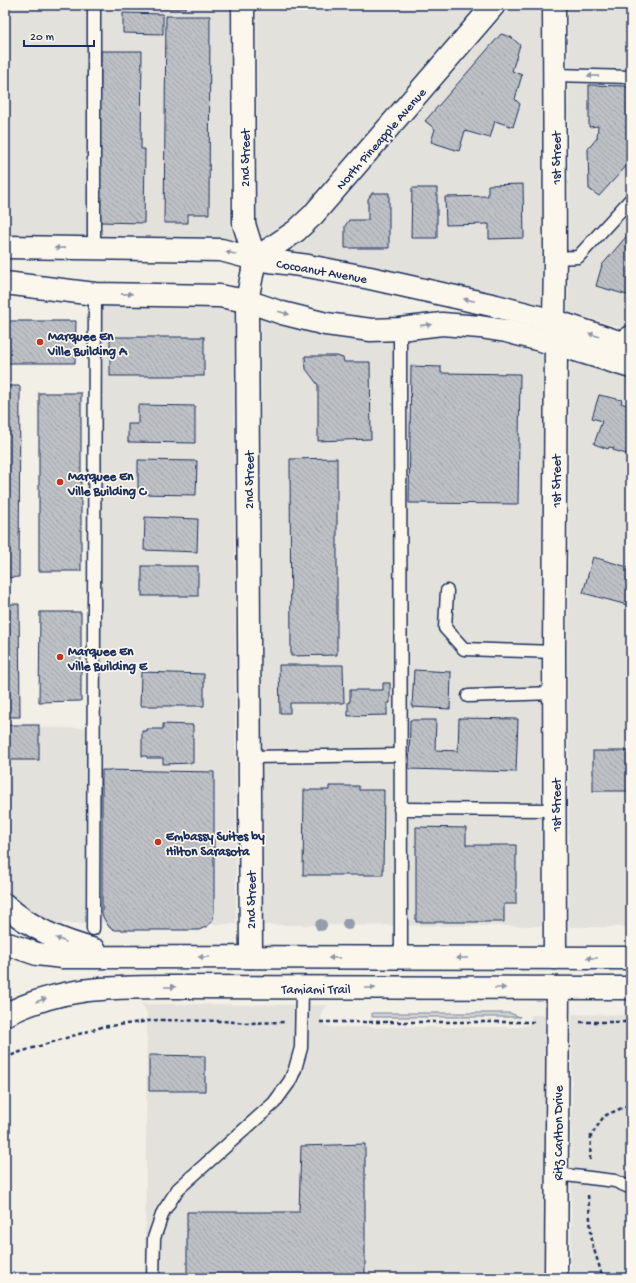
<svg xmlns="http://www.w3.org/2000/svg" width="636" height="1283" font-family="'Gochi Hand',sans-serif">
	<defs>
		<pattern id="building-back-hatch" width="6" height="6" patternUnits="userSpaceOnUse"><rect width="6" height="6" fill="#bdc0c4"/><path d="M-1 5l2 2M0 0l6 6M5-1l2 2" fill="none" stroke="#a2a5ab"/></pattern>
	</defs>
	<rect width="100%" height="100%" fill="#f2efe6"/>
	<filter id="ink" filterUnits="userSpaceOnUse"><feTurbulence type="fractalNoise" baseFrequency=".025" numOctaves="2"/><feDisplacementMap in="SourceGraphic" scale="8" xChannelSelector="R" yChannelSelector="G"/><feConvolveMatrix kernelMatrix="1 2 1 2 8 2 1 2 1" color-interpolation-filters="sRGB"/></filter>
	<g filter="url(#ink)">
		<g fill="#e2e1dc">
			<path d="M 5,5 L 230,5 L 230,224 L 235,241 L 221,238 L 5,235 Z"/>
			<path d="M 257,5 L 477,5 L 302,207 L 287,222 L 263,239 L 257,223 Z"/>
			<path d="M 512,5 L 541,5 L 542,258 L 541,306 L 311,254 L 289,251 L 306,240 L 323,223 Z"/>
			<path d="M 568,5 L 631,5 L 631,330 L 568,312 L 569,258 Z"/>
			<path d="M 71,303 L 95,306 L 217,308 L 234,311 L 236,924 L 5,923 L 5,727 L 81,728 L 88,726 L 93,312 L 88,306 Z"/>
			<path d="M 261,319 L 279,325 L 323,335 L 348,340 L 371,342 L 399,342 L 433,337 L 452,336 L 502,343 L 543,353 L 541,652 L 542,926 L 263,925 Z"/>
			<path d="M 570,361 L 631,380 L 631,927 L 569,927 L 568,652 Z"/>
			<path d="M 141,1004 L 326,1005 L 329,1005 L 322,1010 L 321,1020 L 325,1025 L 332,1027 L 360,1027 L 366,1026 L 372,1027 L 520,1027 L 527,1026 L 530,1023 L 531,1020 L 531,1015 L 545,1015 L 544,1278 L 145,1278 L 147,1013 L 144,1007 Z"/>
			<path d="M 572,1014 L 631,1015 L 631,1278 L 571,1278 Z"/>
		</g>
		<path fill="#d2d3d2" stroke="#768198" d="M 372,1013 L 510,1013 L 520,1017 L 372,1017 Z"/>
		<g fill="url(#building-back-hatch)" stroke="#1b2f5e">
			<path d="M 132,5 L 186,5 L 186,8 L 132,9 Z"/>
			<path d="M 123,13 L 163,14 L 163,34 L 123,33 Z"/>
			<path d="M 166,16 L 210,16 L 209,214 L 188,214 L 188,223 L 164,223 Z"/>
			<path d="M 501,34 L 511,37 L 520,45 L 512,71 L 522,75 L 515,99 L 520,104 L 513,127 L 495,121 L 490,138 L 465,131 L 459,151 L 431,142 L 435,129 L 425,121 Z"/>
			<path d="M 101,51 L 142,51 L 141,149 L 145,149 L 144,223 L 99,222 Z"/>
			<path d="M 589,85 L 625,86 L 631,91 L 631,161 L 599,196 L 589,189 L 588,149 L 597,138 L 598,126 L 589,127 Z"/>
			<path d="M 523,184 L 524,238 L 489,239 L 489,224 L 446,225 L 445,197 L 488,196 L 488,185 Z"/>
			<path d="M 412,188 L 437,188 L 437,238 L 411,238 Z"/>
			<path d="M 372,193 L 389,193 L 389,248 L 345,248 L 345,226 L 349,220 L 368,220 L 368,199 Z"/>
			<path d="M 631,231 L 631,296 L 596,286 L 602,265 Z"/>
			<path d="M 5,321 L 76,321 L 75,363 L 5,363 Z"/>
			<rect x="110" y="337" width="94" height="39"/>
			<path d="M 305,356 L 337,356 L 343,358 L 344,362 L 370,362 L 371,439 L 318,441 L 318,385 L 306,369 Z"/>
			<path d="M 411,366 L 441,367 L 441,373 L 520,374 L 518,504 L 409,503 Z"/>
			<path d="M 5,386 L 20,386 L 19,577 L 5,578 Z"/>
			<rect x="39" y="393" width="42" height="178"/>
			<path d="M 599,395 L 622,400 L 621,403 L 626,405 L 628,402 L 631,403 L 631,453 L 627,451 L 626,454 L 613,450 L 614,448 L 609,447 L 608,449 L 594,444 L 602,421 L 592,418 Z"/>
			<path d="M 138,405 L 195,406 L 195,443 L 128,442 L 128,424 L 138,424 Z"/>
			<path d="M 337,458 L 337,655 L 291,656 L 290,459 Z"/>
			<path d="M 138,460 L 197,461 L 196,495 L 138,494 Z"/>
			<path d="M 145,517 L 198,519 L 197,552 L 144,550 Z"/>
			<path d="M 593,557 L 631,568 L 631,606 L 583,593 Z"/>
			<rect x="142" y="566" width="56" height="30"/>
			<path d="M 5,604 L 19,604 L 20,717 L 5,717 Z"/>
			<path d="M 40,612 L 81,612 L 81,701 L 39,702 Z"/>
			<path d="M 279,665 L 343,665 L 344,703 L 290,703 L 290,713 L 280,713 Z"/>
			<path d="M 414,670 L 451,672 L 450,709 L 412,707 Z"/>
			<path d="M 141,672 L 204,674 L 204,706 L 140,706 Z"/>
			<path d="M 383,683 L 390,683 L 390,703 L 387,703 L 387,715 L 348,716 L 348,702 L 350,702 L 350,690 L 383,690 Z"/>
			<path d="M 459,718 L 518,719 L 516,772 L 409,769 L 410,720 L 436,720 L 435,750 L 458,751 Z"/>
			<path d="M 163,724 L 193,725 L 193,763 L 163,764 L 163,758 L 147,758 L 147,756 L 142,756 L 142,731 L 147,731 L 147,729 L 163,729 Z"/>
			<rect x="5" y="725" width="34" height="35"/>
			<rect x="593" y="751" width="38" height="40"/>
			<path d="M 102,770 L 214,772 L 214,911 L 213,919 L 208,926 L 199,930 L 115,930 L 109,927 L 106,922 L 102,915 Z"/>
			<path d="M 329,786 L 359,786 L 359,790 L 384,790 L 383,875 L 303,875 L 304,790 L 329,790 Z"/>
			<path d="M 416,827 L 466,828 L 466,845 L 516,845 L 516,904 L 504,904 L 504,922 L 416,922 Z"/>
			<path d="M 149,1055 L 205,1056 L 205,1091 L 149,1091 Z"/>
			<path d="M 365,1144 L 365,1278 L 187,1278 L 187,1212 L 299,1212 L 301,1146 Z"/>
		</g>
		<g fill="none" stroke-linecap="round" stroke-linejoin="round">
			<g stroke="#1b2f5e" stroke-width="15">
				<g id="service">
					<path d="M 555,75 L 631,77"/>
					<path d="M 94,248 L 94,5"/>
					<path d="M 555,258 L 578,257 L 631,199"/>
					<path d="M 400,329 L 401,958"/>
					<path d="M 615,341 L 631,331"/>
					<path d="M 447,591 L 445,628 L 464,649 L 554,652"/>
					<path d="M 468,696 L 554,693"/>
					<path d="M 249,757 L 400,755"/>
					<path d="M 400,809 L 555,810"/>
					<path d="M 93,929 L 95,294"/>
					<path d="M 557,1174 L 615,1181 L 631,1188"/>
					<path d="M 153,1278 L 154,1238 L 163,1212 L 178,1189 L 274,1103 L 290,1081 L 295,1069 L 301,1048 L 302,988"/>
				</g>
			</g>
			<g stroke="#1b2f5e" stroke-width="25">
				<g id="minor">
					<path d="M 243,5 L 244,224 L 255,259 L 247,301 L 251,957"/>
					<path d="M 554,5 L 555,258 L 554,321 L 556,344 L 554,652 L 555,958"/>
					<path d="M 255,259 L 296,231 L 313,215 L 494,5"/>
					<path d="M 556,1278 L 558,988"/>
				</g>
			</g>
			<g stroke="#1b2f5e" stroke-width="25">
				<g id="tertiary">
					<path d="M 5,247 L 221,250 L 255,259 L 308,266 L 370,278 L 496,306 L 554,321 L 631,346"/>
					<path d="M 5,283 L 95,294 L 219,296 L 247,301 L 282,313 L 326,324 L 371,330 L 400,329 L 442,324 L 480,327 L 506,331 L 556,344 L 631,367"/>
				</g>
			</g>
			<g stroke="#1b2f5e" stroke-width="25">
				<g id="primary">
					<path d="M 5,905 C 31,929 62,941 95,950"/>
					<path d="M 5,943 L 37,954 L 63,957 L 631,958"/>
					<path d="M 5,1015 C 62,986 114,987 176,987 L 631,988"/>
				</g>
			</g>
			<g stroke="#1b2f5e" stroke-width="2.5" stroke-dasharray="4 3" stroke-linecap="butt">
				<path d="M 320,1022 L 535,1022"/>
				<path d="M 580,1022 L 631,1022"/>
				<path d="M 5,1058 L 20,1052 L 102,1027 L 157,1020 L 222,1021 L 248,1023 L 285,1022"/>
				<path d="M 590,1160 L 591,1136 L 604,1116 L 631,1104"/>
				<path d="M 588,1195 L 592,1243 L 603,1278"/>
			</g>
			<use href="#service" stroke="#fbf7ec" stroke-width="12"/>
			<use href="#minor" stroke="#fbf7ec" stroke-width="22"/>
			<use href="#tertiary" stroke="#fbf7ec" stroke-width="22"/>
			<use href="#primary" stroke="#fbf7ec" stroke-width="22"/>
		</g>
		<g fill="#959cab">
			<circle cx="348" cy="924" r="6"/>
			<circle cx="321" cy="925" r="6"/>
		</g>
		<defs><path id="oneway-solid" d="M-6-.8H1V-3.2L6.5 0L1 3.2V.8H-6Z"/></defs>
		<g fill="#8b93a5">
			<use href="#oneway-solid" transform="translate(593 76) rotate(-179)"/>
			<use href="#oneway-solid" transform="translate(60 248) rotate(-179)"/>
			<use href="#oneway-solid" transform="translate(231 253) rotate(-166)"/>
			<use href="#oneway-solid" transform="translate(127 294) rotate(1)"/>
			<use href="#oneway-solid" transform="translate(469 300) rotate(-168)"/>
			<use href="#oneway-solid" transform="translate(284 313) rotate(16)"/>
			<use href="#oneway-solid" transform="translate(426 325) rotate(-6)"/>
			<use href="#oneway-solid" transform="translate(594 335) rotate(-162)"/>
			<use href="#oneway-solid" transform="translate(61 940) rotate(-157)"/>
			<use href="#oneway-solid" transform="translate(204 957) rotate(-180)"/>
			<use href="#oneway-solid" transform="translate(334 958) rotate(-180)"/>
			<use href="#oneway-solid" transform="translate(462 958) rotate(180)"/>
			<use href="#oneway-solid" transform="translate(592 958) rotate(180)"/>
			<use href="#oneway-solid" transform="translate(170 987)"/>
			<use href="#oneway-solid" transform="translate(370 988)"/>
			<use href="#oneway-solid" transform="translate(500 988)"/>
			<use href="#oneway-solid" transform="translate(41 1000) rotate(-19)"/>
		</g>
	</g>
	<g fill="#c8321e" stroke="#fbf7ec" stroke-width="1.5">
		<circle cx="40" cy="342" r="4"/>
		<circle cx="60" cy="482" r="4"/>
		<circle cx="60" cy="657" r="4"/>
		<circle cx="158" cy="842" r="4"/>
	</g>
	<g text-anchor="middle" stroke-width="3.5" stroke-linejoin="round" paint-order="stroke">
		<g font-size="13" fill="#1b2f5e" stroke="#fbf7ec">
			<text transform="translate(380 138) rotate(-49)" y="5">North Pineapple Avenue</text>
			<text transform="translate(244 158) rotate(-90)" y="5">2nd Street</text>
			<text transform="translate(555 158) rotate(-90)" y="5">1st Street</text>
			<text transform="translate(322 270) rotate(10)" y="5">Cocoanut Avenue</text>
			<text transform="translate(248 480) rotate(-90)" y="5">2nd Street</text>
			<text transform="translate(555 481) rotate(-90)" y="5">1st Street</text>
			<text transform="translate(555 805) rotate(-90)" y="5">1st Street</text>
			<text transform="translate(250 900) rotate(-90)" y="5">2nd Street</text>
			<text x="316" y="993">Tamiami Trail</text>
			<text transform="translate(557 1133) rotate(-90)" y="5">Ritz Carlton Drive</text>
		</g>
		<g font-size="13" font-weight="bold" fill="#1b2f5e" stroke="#fbf7ec" text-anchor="start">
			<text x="48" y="340">Marquee En<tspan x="48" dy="15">Ville Building A</tspan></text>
			<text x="68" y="480">Marquee En<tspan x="68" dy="15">Ville Building C</tspan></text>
			<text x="68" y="655">Marquee En<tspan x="68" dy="15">Ville Building E</tspan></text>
			<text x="166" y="840">Embassy Suites by<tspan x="166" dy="15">Hilton Sarasota</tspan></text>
		</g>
	</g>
	<rect width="636" height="1283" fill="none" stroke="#fbf7ec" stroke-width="20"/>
	<rect x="10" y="10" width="616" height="1263" fill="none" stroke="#1b2f5e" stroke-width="1.5" filter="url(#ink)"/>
	<path d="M24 40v6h70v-6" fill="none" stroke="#1b2f5e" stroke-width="2"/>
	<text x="30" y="40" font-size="12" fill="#1b2f5e" stroke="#fbf7ec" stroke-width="3" paint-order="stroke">20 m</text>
</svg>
